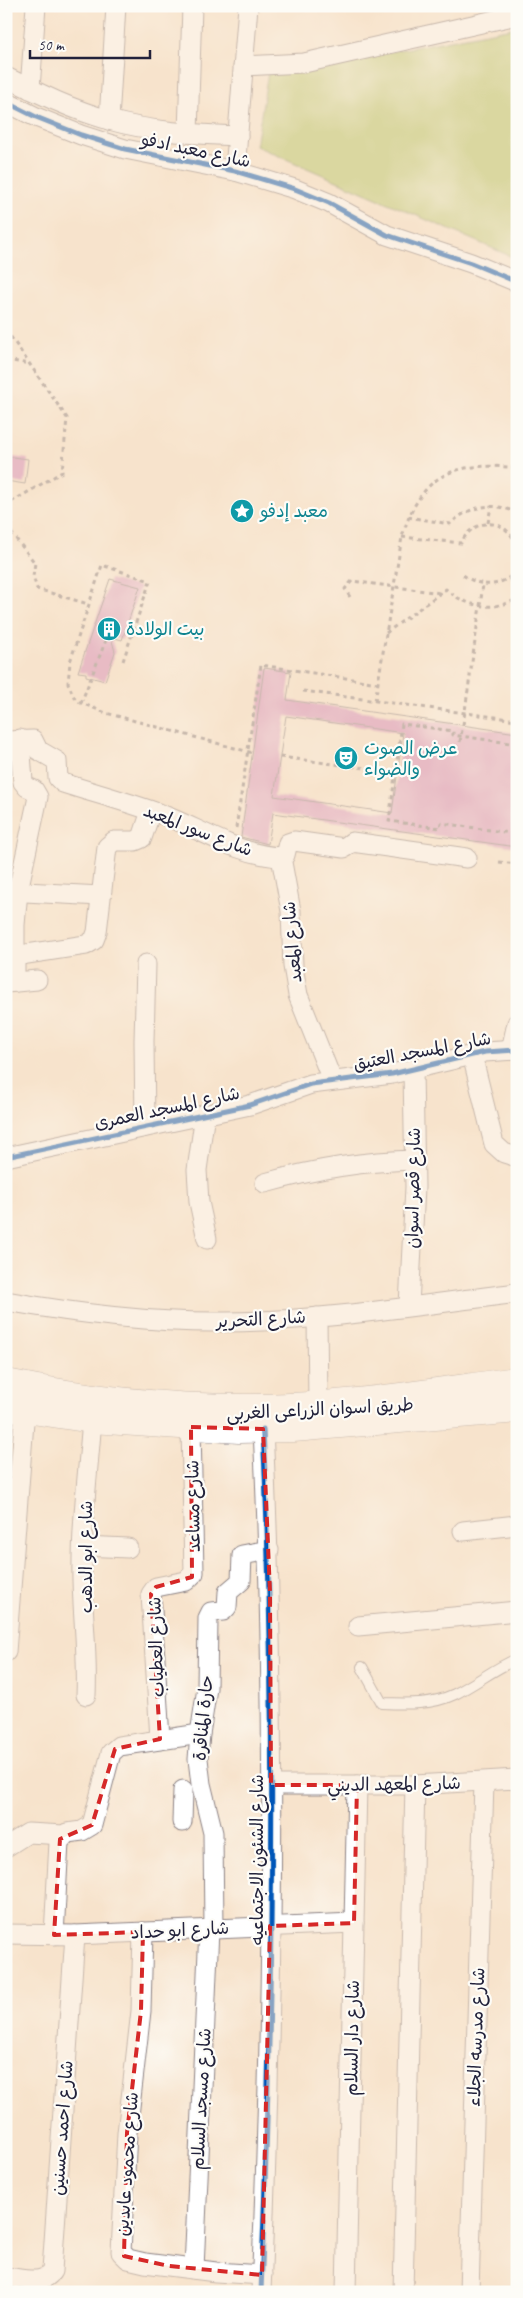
<svg xmlns="http://www.w3.org/2000/svg" width="523" height="2298" font-family="Caveat,'Playpen Sans Arabic',sans-serif">
	<rect width="100%" height="100%" fill="#fdfcf7"/>
	<filter id="ink" filterUnits="userSpaceOnUse"><feTurbulence type="fractalNoise" baseFrequency=".02" numOctaves="2"/><feDisplacementMap in="SourceGraphic" scale="10" xChannelSelector="R" yChannelSelector="G"/><feConvolveMatrix kernelMatrix="1 2 1 2 8 2 1 2 1" color-interpolation-filters="sRGB"/></filter>
	<filter id="wash" filterUnits="userSpaceOnUse"><feTurbulence type="fractalNoise" baseFrequency=".0096" numOctaves="4" result="noise"/><feDisplacementMap in="SourceGraphic" scale="20" xChannelSelector="R" yChannelSelector="G"/><feGaussianBlur stdDeviation="1.12" result="paint"/><feColorMatrix in="noise" values="0 0 0 0 0 0 0 0 0 0 0 0 0 0 0 0 0 1.4 0 .05"/><feComposite in="paint" operator="in"/></filter>
	<g filter="url(#wash)">
		<rect width="100%" height="100%" fill="#f7e3cc"/>
		<path fill="#b6c76b" stroke="#6c7453" d="M 517,27 L 517,259 L 256,146 L 268,72 L 410,48 Z"/>
		<g id="blocks">
			<g fill="#d48abb" fill-rule="evenodd">
				<path d="M 6,456 L 28,459 L 25,484 L 6,481 Z"/>
				<path d="M 110,579 L 140,587 L 122,640 L 111,637 L 115,652 L 105,681 L 86,676 L 86,673 L 78,672 Z"/>
				<path d="M 264,668 L 291,672 L 287,700 L 517,733 L 517,847 L 273,813 L 268,844 L 241,837 ZM 286,716 L 403,733 L 392,813 L 274,796 Z"/>
			</g>
		</g>
	</g>
	<g filter="url(#ink)">
		<use href="#blocks" fill-opacity="0" stroke="#8c8284" stroke-width="1"/>
		<g fill="none" stroke-linecap="round" stroke-linejoin="round">
			<g stroke="#8c8284" stroke-width="12">
				<path id="lane" d="M 362,1667 L 382,1703 C 407,1704 432,1705 455,1694 C 477,1683 495,1668 517,1659"/>
			</g>
			<g stroke="#8c8284" stroke-width="21">
				<g id="street">
					<path d="M 243,66 L 304,63 L 517,15"/>
					<path d="M 6,77 C 40,94 73,110 109,120 C 151,132 195,134 238,136"/>
					<path d="M 30,89 L 36,6"/>
					<path d="M 6,102 L 36,117 L 81,135 L 125,149 L 235,171 L 295,189 L 329,203 L 387,235 L 471,263 L 517,282"/>
					<path d="M 109,120 L 116,6"/>
					<path d="M 188,133 L 192,6"/>
					<path d="M 235,171 L 248,6"/>
					<path d="M 6,741 L 33,740 L 38,750 L 57,761 L 58,778 L 63,783 C 97,794 132,803 166,816 C 204,831 239,855 281,857 L 285,855 L 288,843 L 294,841 L 344,848 L 352,842 L 467,858"/>
					<path d="M 281,857 L 291,911 L 293,966 L 298,995 L 332,1080"/>
					<path d="M 6,891 L 101,896"/>
					<path d="M 14,956 L 86,945 L 94,940 L 97,932 L 107,847 L 114,841 L 135,841 L 142,838 L 151,811"/>
					<path d="M 15,982 L 15,925 L 18,891 L 38,797 L 34,790 L 27,787 L 23,782 L 20,739"/>
					<path d="M 6,983 L 37,980"/>
					<path d="M 511,1050 L 517,1023"/>
					<path d="M 472,1055 L 494,1144 L 504,1153 L 517,1157"/>
					<path d="M 205,1114 L 197,1170 L 199,1202 L 207,1239"/>
					<path d="M 145,1127 L 144,1041 L 146,964"/>
					<path d="M 6,1157 L 250,1105 L 311,1084 L 392,1074 L 485,1052 L 517,1050"/>
					<path d="M 265,1183 C 315,1169 363,1161 415,1160"/>
					<path d="M 6,1301 C 79,1314 151,1323 225,1322 C 323,1321 420,1305 517,1293"/>
					<path d="M 409,1306 L 415,1187 L 413,1070"/>
					<path d="M 317,1317 L 318,1405"/>
					<path d="M 463,1531 L 517,1525"/>
					<path d="M 83,1546 L 128,1548"/>
					<path d="M 358,1626 L 517,1611"/>
					<path d="M 6,1652 L 25,1410"/>
					<path d="M 86,1695 C 88,1656 83,1619 82,1580 C 81,1526 88,1473 92,1419"/>
					<path d="M 160,1739 L 151,1594 L 156,1587 L 186,1581 L 194,1573 L 191,1427"/>
					<path d="M 271,1785 L 415,1785 L 517,1779"/>
					<path d="M 182,1822 L 183,1790"/>
					<path d="M 6,1847 L 28,1833 L 64,1835"/>
					<path d="M 214,1929 L 213,1833 L 201,1784 L 198,1759 L 200,1734 L 207,1688 L 208,1618 L 211,1612 L 223,1611 L 227,1607 L 228,1592 L 241,1581 L 242,1555 L 269,1550"/>
					<path d="M 143,1932 L 141,2011 L 127,2133 L 121,2252 L 128,2259 L 145,2263 L 216,2272 L 262,2275"/>
					<path d="M 6,1934 L 75,1935 L 354,1923"/>
					<path d="M 54,1935 L 59,1842 L 67,1833 L 82,1831 L 92,1825 L 111,1753 L 119,1746 L 200,1734"/>
					<path d="M 194,2269 L 209,1929"/>
					<path d="M 6,2277 C 20,2278 44,2286 52,2271 L 75,1935"/>
					<path d="M 261,2292 C 273,2004 277,1716 263,1429"/>
					<path d="M 346,2292 L 357,1785"/>
					<path d="M 403,2292 L 415,1785"/>
					<path d="M 469,2292 L 484,1782"/>
				</g>
			</g>
			<g stroke="#8c8284" stroke-width="29">
				<g id="primary">
					<path d="M 6,1383 C 97,1402 197,1411 290,1407 C 366,1404 442,1391 517,1381"/>
					<path d="M 6,1406 L 92,1419 L 239,1429 L 293,1428 L 517,1409"/>
				</g>
			</g>
			<g stroke="#8c8284" stroke-width="3" stroke-dasharray="4 4" stroke-linecap="butt">
				<path d="M 6,330 L 67,418 L 62,472 L 6,505"/>
				<path d="M 6,360 L 30,364"/>
				<path d="M 408,517 L 450,524 C 469,506 493,501 517,513"/>
				<path d="M 488,523 L 491,506"/>
				<path d="M 6,526 L 35,563 L 33,576 L 37,589 L 88,604"/>
				<path d="M 402,537 L 461,543 C 474,516 509,517 517,548"/>
				<path d="M 463,575 C 482,588 501,588 517,570"/>
				<path d="M 509,578 L 517,591"/>
				<path d="M 350,597 L 345,589 L 352,581 L 440,593"/>
				<path d="M 386,633 L 446,589 C 466,607 492,612 517,599"/>
				<path d="M 123,661 L 150,581 L 102,565 L 70,662 L 68,683 L 74,697 L 81,703 L 106,713 L 253,753"/>
				<path d="M 303,691 L 517,720"/>
				<path d="M 375,701 L 402,537 C 421,473 454,461 517,468"/>
				<path d="M 81,703 L 108,635"/>
				<path d="M 463,725 L 483,585"/>
				<path d="M 460,742 L 462,730"/>
				<path d="M 517,744 L 453,735 L 453,731 L 402,724 L 389,821 L 440,828 L 441,823 L 517,834"/>
				<path d="M 280,757 L 396,772"/>
				<path d="M 236,828 L 261,665 L 378,683"/>
				<path d="M 499,862 L 517,864"/>
			</g>
			<use href="#lane" stroke="#fff" stroke-width="10"/>
			<use href="#street" stroke="#fff" stroke-width="19"/>
			<use href="#primary" stroke="#fff" stroke-width="28"/>
			<g stroke="#fdfcf7" stroke-width="8">
				<g id="cycleway">
					<path d="M 6,102 L 36,117 L 81,135 L 125,149 L 235,171 L 295,189 L 329,203 L 387,235 L 471,263 L 517,282"/>
					<path d="M 6,1157 L 250,1105 L 311,1084 L 392,1074 L 485,1052 L 517,1050"/>
					<path d="M 261,2292 C 273,2004 277,1716 263,1429"/>
				</g>
			</g>
			<use href="#cycleway" stroke="#0057b8" stroke-width="5"/>
		</g>
	</g>
	<path d="M0 0H523V2298H0ZM 191,1427 L 263,1429 L 270,1592 L 271,1785 L 357,1785 L 354,1923 L 270,1926 L 262,2275 L 169,2266 L 124,2256 L 127,2133 L 141,2011 L 143,1932 L 54,1935 L 60,1839 L 92,1825 L 115,1749 L 160,1739 L 151,1594 L 156,1587 L 192,1577 Z" fill="#f7e3cc" fill-opacity=".55" fill-rule="evenodd"/>
	<path fill="none" stroke="#d62828" stroke-width="4" stroke-dasharray="10 6" stroke-linejoin="round" d="M 191,1427 L 263,1429 L 270,1592 L 271,1785 L 357,1785 L 354,1923 L 270,1926 L 262,2275 L 169,2266 L 124,2256 L 127,2133 L 141,2011 L 143,1932 L 54,1935 L 60,1839 L 92,1825 L 115,1749 L 160,1739 L 151,1594 L 156,1587 L 192,1577 Z"/>
	<defs>
		<g id="sight-disc" transform="scale(1.25)"><circle r="9.5" fill="#0f9aa8" stroke="#fdfcf7"/><path d="M0-6L1.8-2.2L6-1.7L2.9 1.2L3.7 5.4L0 3.3L-3.7 5.4L-2.9 1.2L-6-1.7L-1.8-2.2Z" fill="#fff"/></g>
		<g id="building-disc" transform="scale(1.25)"><circle r="9.5" fill="#0f9aa8" stroke="#fdfcf7"/><path d="M-4-6H4V6H1V3H-1V6H-4ZM-2.5-4.3h1.7v1.8h-1.7ZM.8-4.3h1.7v1.8H.8ZM-2.5-1h1.7V.8h-1.7ZM.8-1h1.7V.8H.8Z" fill="#fff"/></g>
		<g id="theatre-disc" transform="scale(1.25)"><circle r="9.5" fill="#0f9aa8" stroke="#fdfcf7"/><path d="M-5-5.5Q0-4 5-5.5V0Q5 5 0 6Q-5 5-5 0ZM-3.3-2.5H-1v1.5H-3.3ZM1-2.5H3.3v1.5H1ZM-2.8 1Q0 5.5 2.8 1Z" fill="#fff"/></g>
	</defs>
	<g fill-rule="evenodd">
		<use href="#sight-disc" x="242" y="511"/>
		<use href="#building-disc" x="109" y="629"/>
		<use href="#theatre-disc" x="346" y="758"/>
	</g>
	<g text-anchor="middle" stroke-width="4.5" stroke-linejoin="round" paint-order="stroke">
		<g font-size="18" fill="#22223b" stroke="#fdfcf7">
			<text transform="translate(196 150) rotate(12)" y="6">شارع معبد ادفو</text>
			<text transform="translate(198 830) rotate(21)" y="6">شارع سور المعبد</text>
			<text transform="translate(292 942) rotate(-95)" y="6">شارع المعبد</text>
			<text transform="translate(422 1051) rotate(-11)" y="6">شارع المسجد العتيق</text>
			<text transform="translate(167 1108) rotate(-12)" y="6">شارع المسجد العمرى</text>
			<text transform="translate(413 1188) rotate(-89)" y="6">شارع قصر اسوان</text>
			<text transform="translate(261 1319) rotate(-3)" y="6">شارع التحرير</text>
			<text transform="translate(320 1409) rotate(-3)" y="6">طريق اسوان الزراعى الغربى</text>
			<text transform="translate(193 1506) rotate(-91)" y="6">شارع مساعد</text>
			<text transform="translate(86 1557) rotate(-90)" y="6">شارع ابو الدهب</text>
			<text transform="translate(156 1647) rotate(-92)" y="6">شارع العطياب</text>
			<text transform="translate(203 1718) rotate(-85)" y="6">حارة المناقرة</text>
			<text transform="translate(394 1784) rotate(-1)" y="6">شارع المعهد الديني</text>
			<text transform="translate(257 1860) rotate(-90)" y="6">شارع الشئون الاجتماعيه</text>
			<text transform="translate(180 1930) rotate(-3)" y="6">شارع ابو حداد</text>
			<text transform="translate(476 2037) rotate(-88)" y="6">شارع مدرسه الجلاء</text>
			<text transform="translate(352 2038) rotate(-89)" y="6">شارع دار السلام</text>
			<text transform="translate(201 2099) rotate(-87)" y="6">شارع مسجد السلام</text>
			<text transform="translate(62 2128) rotate(-86)" y="6">شارع احمد حسنين</text>
			<text transform="translate(127 2164) rotate(-86)" y="6">شارع محمود عابدين</text>
		</g>
		<g font-size="18" fill="#0d838f" stroke="#fdfcf7" text-anchor="start">
			<text x="260" y="517">معبد إدفو</text>
			<text x="126" y="635">بيت الولادة</text>
			<text x="364" y="754">عرض الصوت<tspan x="364" dy="21">والضواء</tspan></text>
		</g>
	</g>
	<rect width="523" height="2298" fill="none" stroke="#fdfcf7" stroke-width="25"/>
	<path d="M30 50v8h120v-8" fill="none" stroke="#22223b" stroke-width="2.5"/>
	<text x="38" y="50" font-size="15" fill="#22223b" stroke="#fdfcf7" stroke-width="4" paint-order="stroke">50 m</text>
</svg>
